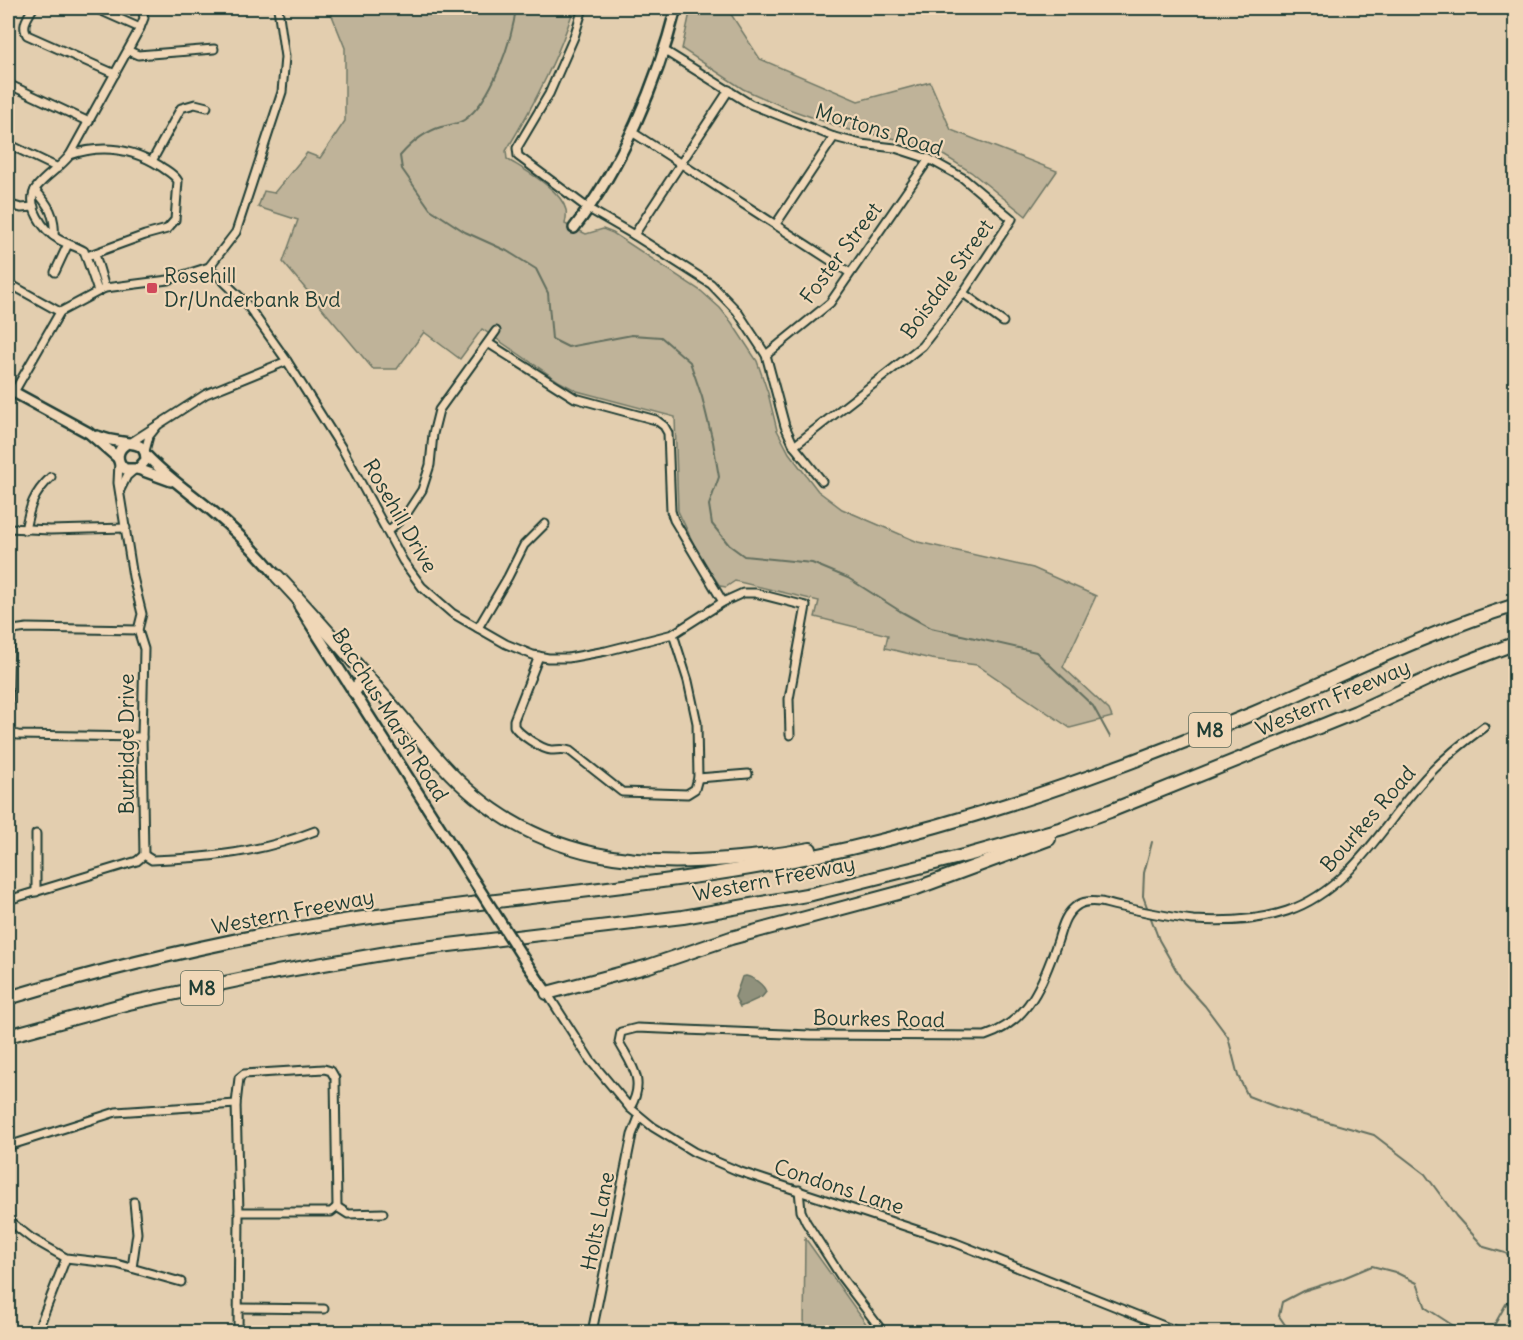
<svg xmlns="http://www.w3.org/2000/svg" width="1523" height="1340" font-family="Delius,sans-serif">
	<rect width="100%" height="100%" fill="#e3ceaf"/>
	<filter id="ink" filterUnits="userSpaceOnUse"><feTurbulence type="fractalNoise" baseFrequency=".0167" numOctaves="2"/><feDisplacementMap in="SourceGraphic" scale="12" xChannelSelector="R" yChannelSelector="G"/><feConvolveMatrix kernelMatrix="1 2 1 2 8 2 1 2 1" color-interpolation-filters="sRGB"/></filter>
	<g filter="url(#ink)">
		<g fill="#bfb399" stroke="#6f7866" stroke-width="1.5">
			<path d="M 329,8 L 574,8 C 558,59 534,105 506,151 L 507,159 C 524,170 561,189 566,210 C 567,214 566,219 565,224 L 586,234 L 603,229 L 613,233 L 701,291 L 720,308 L 732,323 L 757,361 L 768,393 L 777,430 L 789,453 L 818,491 L 842,509 L 918,542 L 1033,568 L 1096,596 L 1063,667 L 1109,710 L 1112,717 L 1070,728 L 977,665 L 931,659 L 885,648 L 888,635 L 815,617 L 819,601 L 735,581 L 726,587 L 720,586 L 700,557 L 678,511 L 675,417 L 577,391 L 560,382 L 482,329 L 460,359 L 424,332 L 397,369 L 373,369 L 283,262 L 298,220 L 258,207 L 264,191 L 274,193 L 307,153 L 320,158 L 345,121 L 345,48 Z"/>
			<path d="M 691,8 L 727,8 L 760,59 L 858,101 L 930,82 L 951,130 L 1057,171 L 1026,216 L 971,172 L 940,153 L 907,141 L 845,129 L 786,108 L 743,89 L 682,49 Z"/>
			<path d="M 805,1238 L 872,1332 L 804,1332 Z"/>
		</g>
		<path fill="#90917b" stroke="#636f5f" stroke-width="1.5" d="M 746,976 C 753,977 764,985 766,992 L 762,997 L 740,1007 L 735,997 L 742,977 Z"/>
		<g fill="none" stroke-linecap="round" stroke-linejoin="round">
			<g stroke="#636f5f" stroke-width="2">
				<path d="M 516,8 C 512,40 492,101 464,120 C 458,124 448,125 441,127 C 424,132 412,142 400,156 L 402,169 L 430,209 L 465,232 L 507,251 L 536,269 L 548,293 L 552,339 L 568,347 L 632,335 L 661,337 L 690,362 L 702,397 L 713,442 L 719,477 L 709,505 L 712,524 L 729,545 L 744,556 L 812,563 L 848,578 L 900,611 L 931,628 L 1036,652 L 1093,706 L 1110,737"/>
				<path d="M 1152,842 L 1144,873 L 1143,896 L 1152,921 L 1159,940 L 1183,982 L 1205,1006 L 1228,1037 L 1238,1076 L 1248,1096 L 1279,1108 L 1374,1135 L 1425,1174 L 1456,1216 L 1484,1247 L 1505,1253 L 1516,1260"/>
				<path d="M 1290,1332 L 1279,1316 L 1282,1302 L 1303,1291 L 1341,1279 L 1372,1266 L 1395,1272 L 1417,1283 L 1426,1308 L 1463,1332"/>
				<path d="M 1481,1332 L 1492,1329 L 1506,1304 L 1516,1295"/>
			</g>
			<g stroke="#1f3d34" stroke-width="11">
				<g id="street">
					<path d="M 33,8 C 28,17 21,25 27,35 L 115,74"/>
					<path d="M 95,8 L 140,28"/>
					<path d="M 583,8 L 574,37 L 549,94 L 517,148 L 518,156 L 589,209 L 634,235 L 729,90"/>
					<path d="M 129,51 L 138,55 L 214,49"/>
					<path d="M 665,51 L 750,104 L 834,137 L 861,144 L 895,148 L 929,159 L 963,178 L 1012,219 L 963,293 L 922,346 L 794,446"/>
					<path d="M 8,84 L 89,122"/>
					<path d="M 632,132 L 850,273"/>
					<path d="M 8,144 L 58,168"/>
					<path d="M 70,155 C 102,144 131,148 160,166 C 167,171 174,174 178,181 L 175,220 L 167,229 L 145,235 L 87,256"/>
					<path d="M 152,161 L 181,108 L 195,104 L 207,107"/>
					<path d="M 35,190 C 48,204 56,216 54,236"/>
					<path d="M 8,204 L 21,208 L 34,207"/>
					<path d="M 776,224 L 834,137"/>
					<path d="M 634,235 L 711,284 L 737,311 L 766,355 L 785,426 L 794,446 L 822,481"/>
					<path d="M 95,254 L 105,288"/>
					<path d="M 209,267 L 245,302 L 287,361 L 343,450 L 403,561 L 422,587 L 452,613 L 478,628 L 506,644 L 533,655 L 548,658 L 568,658 L 606,651 L 673,634 L 723,602 L 743,593 L 755,593 L 806,606 L 789,699 L 790,735"/>
					<path d="M 55,272 L 68,244"/>
					<path d="M 8,283 L 60,312"/>
					<path d="M 98,291 L 84,251 C 76,246 66,244 58,239 C 44,231 25,205 36,188 C 45,176 60,168 70,155 L 140,28 L 144,18 L 142,8"/>
					<path d="M 963,293 L 1003,322"/>
					<path d="M 488,343 L 575,398 L 656,420 L 664,426 L 668,433 L 671,511 L 674,520 L 723,602"/>
					<path d="M 766,355 L 830,303 L 929,159"/>
					<path d="M 14,392 L 60,312 L 105,288 L 168,280 L 209,267 L 236,232 L 282,92 L 285,57 L 278,8"/>
					<path d="M 130,443 L 206,394 L 287,361"/>
					<path d="M 145,451 L 149,436 L 157,426"/>
					<path d="M 119,462 L 118,483 L 133,577 L 142,614 L 138,630 L 144,649 L 142,737 L 144,855"/>
					<path d="M 120,490 L 127,476 L 134,470"/>
					<path d="M 8,528 L 50,530 L 126,528"/>
					<path d="M 25,530 C 30,506 33,494 51,477"/>
					<path d="M 388,531 L 405,516 L 422,490 L 430,465 L 433,434 L 439,410 L 496,331"/>
					<path d="M 478,628 L 508,577 L 524,545 L 545,524"/>
					<path d="M 539,656 L 514,720 L 514,726 C 519,734 541,749 551,750 C 558,750 563,748 570,751 L 622,792 L 687,794 L 695,789 L 698,778 L 697,723 L 688,681 L 673,634"/>
					<path d="M 8,720 L 10,637 L 13,630 L 27,628 L 138,630"/>
					<path d="M 8,729 L 10,733 L 18,735 L 142,737"/>
					<path d="M 698,778 L 748,774"/>
					<path d="M 36,834 L 36,892"/>
					<path d="M 144,855 L 152,860 C 208,858 263,852 315,831"/>
					<path d="M 8,900 L 137,861 L 144,855"/>
					<path d="M 547,993 L 590,1060 L 630,1108 L 653,1127 L 694,1152 L 738,1171 L 956,1243 L 1179,1332"/>
					<path d="M 630,1108 C 646,1081 632,1066 619,1042 L 621,1032 L 637,1028 L 810,1035 L 985,1036 C 1029,1022 1044,981 1058,940 C 1062,927 1065,913 1078,905 C 1084,901 1092,901 1100,902 C 1107,903 1114,906 1122,907 C 1145,912 1169,917 1193,920 C 1224,922 1257,921 1287,911 C 1349,890 1380,830 1420,784 C 1439,762 1461,744 1484,727"/>
					<path d="M 8,1146 L 116,1112 L 236,1104"/>
					<path d="M 799,1190 L 801,1211 L 806,1222 L 842,1278 L 883,1332"/>
					<path d="M 337,1207 L 348,1214 L 383,1213"/>
					<path d="M 239,1212 L 331,1212 L 337,1207"/>
					<path d="M 8,1220 L 31,1238 L 66,1258 L 117,1264 L 181,1282"/>
					<path d="M 132,1268 L 137,1233 L 134,1202"/>
					<path d="M 239,1308 L 324,1309"/>
					<path d="M 37,1332 L 66,1258"/>
					<path d="M 238,1332 L 239,1212 L 236,1104 L 239,1078 L 244,1074 L 324,1069 L 331,1071 L 335,1078 L 337,1207"/>
					<path d="M 592,1332 L 632,1135 L 639,1117"/>
				</g>
			</g>
			<g stroke="#1f3d34" stroke-width="14">
				<g id="secondary">
					<path d="M 574,228 C 622,166 657,83 676,8"/>
					<path d="M 8,389 L 89,433 L 118,458"/>
					<path d="M 97,436 C 105,439 113,441 122,442 C 134,444 146,443 146,460 L 138,469 L 125,469 C 115,461 116,449 128,443"/>
					<path d="M 146,455 C 167,477 188,491 211,510 C 236,531 259,554 280,580"/>
					<path d="M 138,469 L 171,481"/>
					<path d="M 299,606 L 474,881"/>
					<path d="M 527,964 L 547,993"/>
				</g>
			</g>
			<g stroke="#1f3d34" stroke-width="16">
				<g id="highway">
					<path d="M 277,576 C 316,617 352,660 389,702 C 417,734 442,769 475,796 C 550,858 635,867 728,859 C 756,857 783,854 810,849"/>
					<path d="M 354,691 L 361,682 L 370,682"/>
					<path d="M 547,993 L 649,966 L 731,938 L 917,888 L 1049,839"/>
					<path d="M 8,998 C 132,961 263,931 392,914 C 545,893 700,883 851,848 C 989,816 1123,768 1254,713 C 1340,676 1425,633 1516,605"/>
					<path d="M 8,1036 L 129,1003 L 277,972 L 399,951 L 683,917 L 812,894 L 971,854 L 1063,828 L 1110,811 L 1356,712 L 1451,668 L 1516,643"/>
				</g>
			</g>
			<use href="#street" stroke="#f0d7b7" stroke-width="7"/>
			<use href="#secondary" stroke="#f0d7b7" stroke-width="9"/>
			<use href="#highway" stroke="#f0d7b7" stroke-width="12"/>
			<g stroke="#1f3d34" stroke-width="14" stroke-linecap="butt">
				<path id="secondary-bridge" d="M 474,881 L 527,964"/>
			</g>
			<use href="#secondary-bridge" stroke="#f0d7b7" stroke-width="9"/>
		</g>
	</g>
	<rect fill="#d1495b" stroke="#f0d7b7" stroke-width="2" x="146" y="282" width="12" height="12" rx="3"/>
	<g text-anchor="middle" stroke-width="4.5" stroke-linejoin="round" paint-order="stroke">
		<g fill="#f0d7b7" stroke="#5e6b5b" stroke-width="1.5">
			<rect x="1189" y="713" width="42" height="34" rx="4.5"/>
			<rect x="181" y="971" width="42" height="34" rx="4.5"/>
		</g>
		<g font-size="20" font-weight="bold" fill="#1f3d34">
			<text x="1210" y="737">M8</text>
			<text x="202" y="995">M8</text>
		</g>
		<g font-size="21" fill="#1f3d34" stroke="#f0d7b7">
			<text transform="translate(879 130) rotate(17)" y="7">Mortons Road</text>
			<text transform="translate(841 253) rotate(-53)" y="7">Foster Street</text>
			<text transform="translate(947 279) rotate(-54)" y="7">Boisdale Street</text>
			<text transform="translate(400 516) rotate(60)" y="7">Rosehill Drive</text>
			<text transform="translate(1333 698) rotate(-23)" y="7">Western Freeway</text>
			<text transform="translate(390 715) rotate(58)" y="7">Bacchus Marsh Road</text>
			<text transform="translate(127 744) rotate(-90)" y="7">Burbidge Drive</text>
			<text transform="translate(1368 819) rotate(-49)" y="7">Bourkes Road</text>
			<text transform="translate(774 879) rotate(-11)" y="7">Western Freeway</text>
			<text transform="translate(293 912) rotate(-11)" y="7">Western Freeway</text>
			<text transform="translate(879 1019) rotate(1)" y="7">Bourkes Road</text>
			<text transform="translate(839 1187) rotate(18)" y="7">Condons Lane</text>
			<text transform="translate(598 1221) rotate(-79)" y="7">Holts Lane</text>
		</g>
		<g font-size="21" fill="#1f3d34" stroke="#f0d7b7" text-anchor="start">
			<text x="164" y="283">Rosehill<tspan x="164" dy="24">Dr/Underbank Bvd</tspan></text>
		</g>
	</g>
	<rect width="1523" height="1340" fill="none" stroke="#f0d7b7" stroke-width="30"/>
	<rect x="15" y="15" width="1493" height="1310" fill="none" stroke="#1f3d34" stroke-width="2" filter="url(#ink)"/>
</svg>
